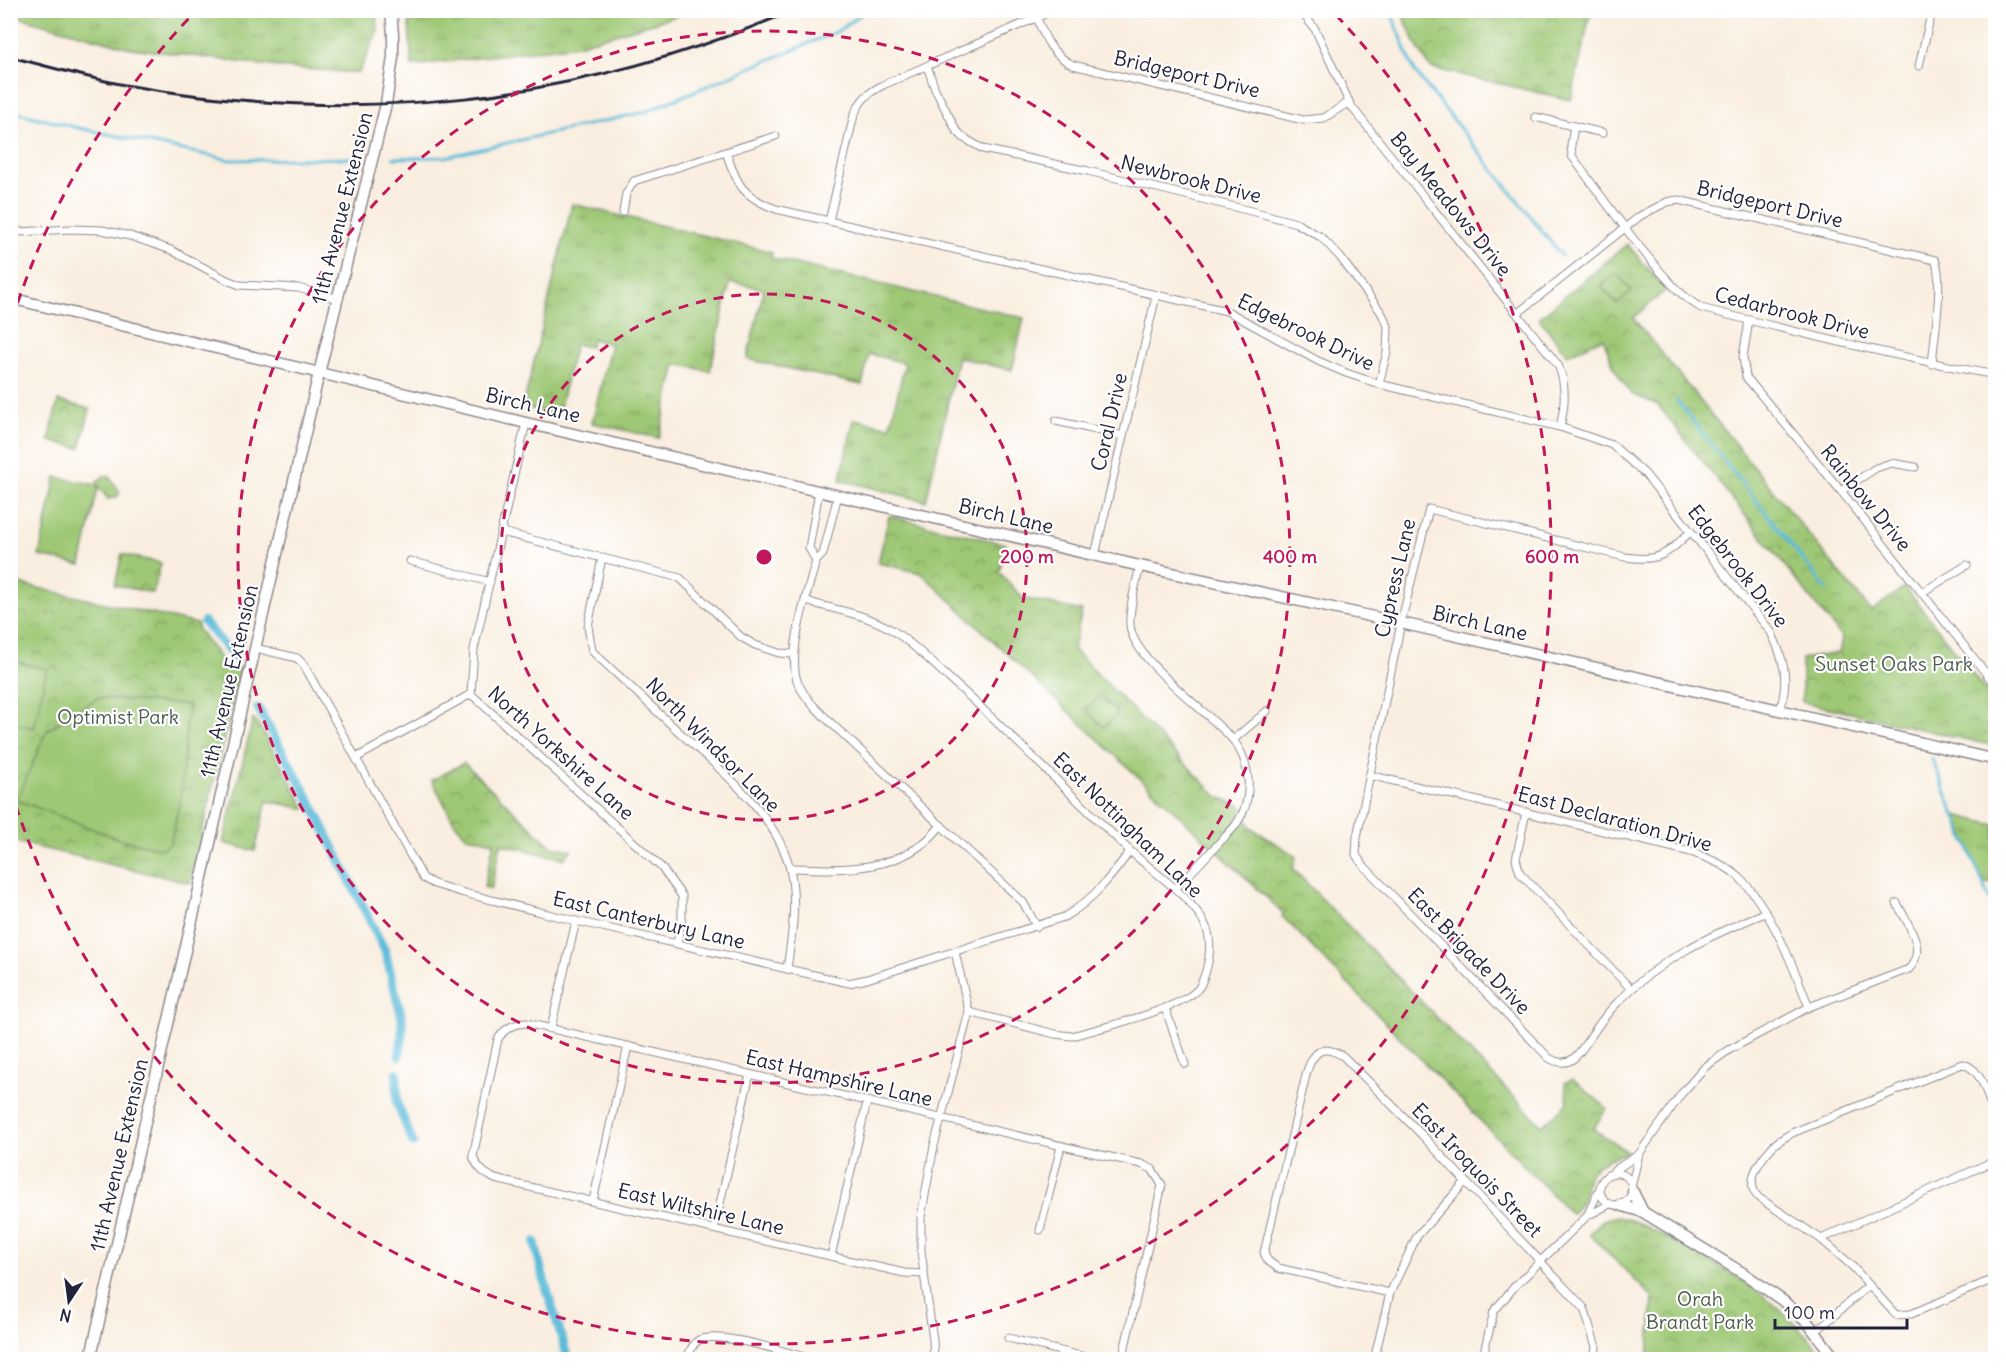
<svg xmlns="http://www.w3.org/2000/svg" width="2006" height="1370" font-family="Delius,sans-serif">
	<defs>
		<pattern id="grass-tufts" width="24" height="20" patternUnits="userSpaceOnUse" patternTransform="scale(1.5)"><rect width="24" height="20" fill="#9ec875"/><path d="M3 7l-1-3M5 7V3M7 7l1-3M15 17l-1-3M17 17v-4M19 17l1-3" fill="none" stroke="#80a261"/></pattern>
		<pattern id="park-crowns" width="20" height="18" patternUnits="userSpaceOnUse" patternTransform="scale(1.5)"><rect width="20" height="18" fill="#9ec875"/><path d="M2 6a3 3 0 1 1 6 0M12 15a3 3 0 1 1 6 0" fill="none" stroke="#80a261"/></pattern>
	</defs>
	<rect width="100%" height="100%" fill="#fff"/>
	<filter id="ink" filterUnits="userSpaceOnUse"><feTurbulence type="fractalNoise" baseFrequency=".0167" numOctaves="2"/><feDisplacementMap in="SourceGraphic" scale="12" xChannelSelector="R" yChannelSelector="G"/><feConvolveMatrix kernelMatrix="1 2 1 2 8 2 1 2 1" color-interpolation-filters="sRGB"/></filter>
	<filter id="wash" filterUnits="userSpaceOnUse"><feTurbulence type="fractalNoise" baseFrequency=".008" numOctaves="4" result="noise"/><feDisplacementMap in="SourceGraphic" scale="24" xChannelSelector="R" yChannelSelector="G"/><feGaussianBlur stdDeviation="1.35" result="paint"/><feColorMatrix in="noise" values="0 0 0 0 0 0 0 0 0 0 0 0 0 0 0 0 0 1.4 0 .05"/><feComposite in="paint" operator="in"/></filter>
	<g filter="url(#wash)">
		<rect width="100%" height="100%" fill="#f9eedf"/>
		<g fill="url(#grass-tufts)" stroke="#607558" stroke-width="1.5">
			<path d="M 10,11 L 376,11 L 378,30 L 359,73 L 287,68 L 130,48 L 11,15 Z"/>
			<path d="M 408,11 L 408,10 L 693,11 L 578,45 L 412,66 Z"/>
			<path d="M 572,204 L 772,252 L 771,258 L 1024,318 L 1012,370 L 958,357 L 926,501 L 840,480 L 854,419 L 890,427 L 905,363 L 869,354 L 862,385 L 747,359 L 764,289 L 730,282 L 710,371 L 676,364 L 659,438 L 592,423 L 611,344 L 592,339 L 590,347 L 575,344 L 558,415 L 523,407 Z"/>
			<path d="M 253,719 L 257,722 L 306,809 L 267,801 L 255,851 L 223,843 Z"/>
			<path d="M 1956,815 L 1995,825 L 1995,885 L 1983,882 Z"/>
		</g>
		<g fill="url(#park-crowns)" stroke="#607558" stroke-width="1.5">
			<path d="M 1401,11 L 1591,11 L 1571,100 L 1431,68 L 1416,45 Z"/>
			<path d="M 1627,244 L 1666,290 L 1633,318 L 1871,611 L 1905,587 L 1995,703 L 1995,746 L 1802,702 L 1802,659 L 1839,653 L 1842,638 L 1658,405 L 1631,394 L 1615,370 L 1603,338 L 1567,355 L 1539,318 Z"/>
			<path d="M 58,401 L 90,409 L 80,448 L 49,441 Z"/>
			<path d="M 104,476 L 109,476 L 120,492 L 117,497 L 108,499 L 98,486 L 97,482 Z"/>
			<path d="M 889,516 L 1006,544 L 999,572 L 1023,598 L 1082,611 L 1073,649 L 1217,796 L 1241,806 L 1251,828 L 1296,856 L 1293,869 L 1542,1126 L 1568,1103 L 1565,1082 L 1573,1080 L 1607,1108 L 1593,1129 L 1628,1152 C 1617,1157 1602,1159 1594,1168 C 1582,1182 1590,1197 1571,1214 L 1282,916 L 1283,913 L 921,573 L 878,563 Z"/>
			<path d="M 122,554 L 161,563 L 153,593 L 115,585 Z"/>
			<path d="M 11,582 L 198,624 L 197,628 L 229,670 L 241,667 L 190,883 L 11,841 Z"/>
			<path d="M 464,763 L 551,846 L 571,850 L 564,859 L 501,844 L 491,889 L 484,887 L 494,842 L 466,836 L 454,822 L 432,780 Z"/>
			<path d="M 1614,1217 C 1632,1217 1649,1229 1665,1237 C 1734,1272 1777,1298 1827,1359 L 1648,1359 L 1653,1298 L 1589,1234 L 1603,1220 Z"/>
		</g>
		<g fill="#9ec875" stroke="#607558" stroke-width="1.5">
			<path d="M 1616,273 L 1632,291 L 1617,304 L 1601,286 Z"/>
			<path d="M 56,477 L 96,485 L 98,488 L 81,565 L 39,556 Z"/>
			<path d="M 11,661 L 47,669 L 34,728 L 11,723 Z"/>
			<path d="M 1100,696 L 1118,713 L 1104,727 L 1086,710 Z"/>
			<path d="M 97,698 L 188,705 L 180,802 L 170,844 L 162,849 L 119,839 L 17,800 L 47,730 Z"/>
		</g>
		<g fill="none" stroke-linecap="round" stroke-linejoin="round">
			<g stroke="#5bbbda" stroke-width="3">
				<path d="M 1390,10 L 1415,72 L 1562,256"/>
				<path d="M 10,111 L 79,128 L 230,160 L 356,158"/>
				<path d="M 393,158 L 445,157 L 645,112 L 838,31 L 867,10"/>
				<path d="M 1677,401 L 1827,590"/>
				<path d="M 1932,759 L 1996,915"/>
			</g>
			<g stroke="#5bbbda" stroke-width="9">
				<path d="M 204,622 L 235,658"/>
				<path d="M 258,708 L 312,804 L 385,951 L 402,1018 L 402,1038 L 399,1056"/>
				<path d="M 397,1073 L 397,1103 L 413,1143"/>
				<path d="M 535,1242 C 542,1282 558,1320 568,1360"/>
			</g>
		</g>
	</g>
	<g filter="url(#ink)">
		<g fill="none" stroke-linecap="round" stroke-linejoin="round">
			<g stroke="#8e888d" stroke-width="9">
				<g id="street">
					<path d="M 1291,10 L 1305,16 L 1315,29 L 1351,106 L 1558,365 C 1567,386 1565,405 1560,427"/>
					<path d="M 1037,18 C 1045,39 1052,55 1073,65 L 1303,120 L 1324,118 L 1349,102"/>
					<path d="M 927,66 L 935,89 L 956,130 L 964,138 L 983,149 L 1088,171 L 1263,214 L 1296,223 L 1321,237 L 1340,257 L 1381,312 L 1388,326 L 1387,352 L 1379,384"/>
					<path d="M 1919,66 L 1932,10"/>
					<path d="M 1535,117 L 1603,133"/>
					<path d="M 1574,126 L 1571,145 L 1572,156 C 1597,191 1621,224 1648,257 C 1664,276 1679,295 1701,308 C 1799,333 1897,357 1996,375"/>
					<path d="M 726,152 C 737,185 743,197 776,209 L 1227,311 L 1318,361 L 1346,373 L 1379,384 L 1560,427 L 1612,445 L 1645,474 L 1771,632 C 1785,661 1789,680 1780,710"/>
					<path d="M 623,212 L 626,194 L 634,181 L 776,136"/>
					<path d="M 829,221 L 854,115 C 861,99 868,93 883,85 L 1054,10"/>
					<path d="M 10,230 L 19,232 L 71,229 L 102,230 L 130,236 L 171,250 L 227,280 L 240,285 L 298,288 L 339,299"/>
					<path d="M 1518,313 L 1640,216 L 1667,202 L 1678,200 L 1935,260 C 1944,279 1934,340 1932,364"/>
					<path d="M 1749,320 L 1743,357 L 1746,377 L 1841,491 L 1996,686"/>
					<path d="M 1056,421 L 1123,436"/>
					<path d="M 526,423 L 474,649 L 471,694 L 661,867 L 682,896 L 682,917 L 677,943"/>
					<path d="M 1841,491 L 1876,468 L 1891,463 L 1915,467"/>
					<path d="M 838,495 L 823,554 L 816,561 C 808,591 786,655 798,683 C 805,699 818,710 830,722 L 1023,902 L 1037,927"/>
					<path d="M 502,532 L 680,578 L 741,637 L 755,645 L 779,653 L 793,654"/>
					<path d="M 1690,532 C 1666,555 1659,562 1625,557 L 1429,509 L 1401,623 L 1357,837 L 1356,855 L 1363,865 L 1549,1058 C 1557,1063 1567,1064 1574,1058 C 1581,1052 1586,1043 1591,1036 C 1599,1024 1607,1013 1617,1003 C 1658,960 1710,935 1765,913"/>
					<path d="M 1095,555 L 1156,296"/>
					<path d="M 602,558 L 588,626 L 592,651 C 621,678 650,705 679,732 C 719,768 774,812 789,865 C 798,899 792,935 787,969"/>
					<path d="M 410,561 L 490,582"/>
					<path d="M 816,561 L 809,548 L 819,491"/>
					<path d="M 1140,566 C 1136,584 1129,606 1130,625 C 1132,660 1209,712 1233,740 C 1251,762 1254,799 1237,823 C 1232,831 1224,837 1218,844 C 1204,859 1190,874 1176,888"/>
					<path d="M 1921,593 L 1967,565"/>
					<path d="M 806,601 C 834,610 867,614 892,630 C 917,646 938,669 961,689 C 1018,741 1072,796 1128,849 C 1151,871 1195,898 1207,929 C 1213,946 1208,970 1200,986 C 1189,1007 1095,1030 1071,1036 L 1055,1034 L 969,1012"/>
					<path d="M 255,648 L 297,658 L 304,665 L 423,878 L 434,884 L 464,893 L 576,921 L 849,983 L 867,979 L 1064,917 C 1092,901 1111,877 1130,851"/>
					<path d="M 1233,740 L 1267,711"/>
					<path d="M 356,758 L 471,694"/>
					<path d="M 1369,775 L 1691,852 C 1710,859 1729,866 1743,881 C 1773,914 1793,966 1809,1007"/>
					<path d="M 1526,812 L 1516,859 L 1520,873 L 1631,989"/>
					<path d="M 790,868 C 842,870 906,873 941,825"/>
					<path d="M 1165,1008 L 1185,1064"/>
					<path d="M 551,1028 L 576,921"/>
					<path d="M 1996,1122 C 1989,1103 1984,1068 1962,1064 L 1792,1133 C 1786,1137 1777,1141 1772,1147 C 1760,1160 1743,1183 1759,1198 L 1821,1239 L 1851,1265 L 1896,1315 L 1911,1314 L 1996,1278"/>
					<path d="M 1614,1171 L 1639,1154"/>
					<circle cx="1616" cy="1189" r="16"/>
					<path d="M 1632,1183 L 1639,1154 L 1682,1093 L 1705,1067 L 1729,1050 L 1809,1007 L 1909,969 C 1928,948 1907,924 1897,903"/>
					<path d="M 1600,1188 L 1587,1216 L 1610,1204"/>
					<path d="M 593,1201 L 628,1046"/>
					<path d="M 714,1229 L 750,1074"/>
					<path d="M 1040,1230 L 1061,1146"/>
					<path d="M 1821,1239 L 1996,1160"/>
					<path d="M 831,1256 L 867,1102"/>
					<path d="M 924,1274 L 904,1273 L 495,1179 C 484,1173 477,1168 473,1156 L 498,1039 C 505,1028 513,1024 526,1023 L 1141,1164 L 1152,1169 L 1162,1185 L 1122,1360"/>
					<path d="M 1390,1293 L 1278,1268 L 1268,1261 L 1264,1253 L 1307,1071 C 1314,1050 1323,1044 1343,1056 L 1422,1135 L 1584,1308 L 1596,1347 L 1594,1360"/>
					<path d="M 1815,1332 L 1869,1285"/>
					<path d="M 1008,1338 L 1097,1360"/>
					<path d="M 687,1360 C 689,1352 692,1344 699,1340 C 717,1330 793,1354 815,1360"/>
					<path d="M 934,1360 L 933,1340 L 921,1251 L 921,1217 L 934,1146 L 969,1012 L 955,952"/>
					<path d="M 1374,1360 L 1390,1293 L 1417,1236 L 1466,1181"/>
					<path d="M 1482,1360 L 1494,1311 L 1515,1286 L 1587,1216"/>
				</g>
			</g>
			<g stroke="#8e888d" stroke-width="13">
				<g id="secondary">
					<path d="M 10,298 L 526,423 L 1140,566 L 1401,623 L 1996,760"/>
					<path d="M 1633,1192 L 1643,1212"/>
					<path d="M 1620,1205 L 1643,1212 L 1746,1275 L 1783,1301 L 1808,1323 L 1836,1360"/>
					<path d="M 90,1360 L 319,373 L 386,104 L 393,57 L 393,35 L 391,10"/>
				</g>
			</g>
			<use href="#street" stroke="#fff" stroke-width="7"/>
			<use href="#secondary" stroke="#fff" stroke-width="10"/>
			<path stroke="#22223b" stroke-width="3" d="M 10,57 C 48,66 87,78 125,85 C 361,126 573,104 794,10"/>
		</g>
	</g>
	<g fill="none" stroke="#c2185b" stroke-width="3" stroke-dasharray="10 8">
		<circle cx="764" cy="557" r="263"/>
		<circle cx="764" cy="557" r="526"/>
		<path d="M12 320A788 788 0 0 1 192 15M1336 15A788 788 0 1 1 12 794"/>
	</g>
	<g text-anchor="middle" stroke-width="4.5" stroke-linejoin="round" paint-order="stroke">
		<g font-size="20" fill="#22223b" stroke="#fff">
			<text transform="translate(1187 74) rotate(13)" y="7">Bridgeport Drive</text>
			<text transform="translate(1191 179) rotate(14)" y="7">Newbrook Drive</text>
			<text transform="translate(1451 204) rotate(51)" y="7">Bay Meadows Drive</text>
			<text transform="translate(1770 204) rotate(13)" y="7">Bridgeport Drive</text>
			<text transform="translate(342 208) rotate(-76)" y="7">11th Avenue Extension</text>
			<text transform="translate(1792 313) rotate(14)" y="7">Cedarbrook Drive</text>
			<text transform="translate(1306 332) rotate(26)" y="7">Edgebrook Drive</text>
			<text transform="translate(533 405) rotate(13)" y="7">Birch Lane</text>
			<text transform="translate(1109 422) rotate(-77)" y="7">Coral Drive</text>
			<text transform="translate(1866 498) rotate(51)" y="7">Rainbow Drive</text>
			<text transform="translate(1006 516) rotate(13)" y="7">Birch Lane</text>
			<text transform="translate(1738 566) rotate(52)" y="7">Edgebrook Drive</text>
			<text transform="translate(1395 578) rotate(-77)" y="7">Cypress Lane</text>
			<text transform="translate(1480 623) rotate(13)" y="7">Birch Lane</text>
			<text transform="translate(229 681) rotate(-77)" y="7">11th Avenue Extension</text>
			<text transform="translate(713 745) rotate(45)" y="7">North Windsor Lane</text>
			<text transform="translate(561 753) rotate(42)" y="7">North Yorkshire Lane</text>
			<text transform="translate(1615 819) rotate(15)" y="7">East Declaration Drive</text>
			<text transform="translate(1128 825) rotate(44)" y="7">East Nottingham Lane</text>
			<text transform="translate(649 920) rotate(13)" y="7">East Canterbury Lane</text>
			<text transform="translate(1469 951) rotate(46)" y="7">East Brigade Drive</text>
			<text transform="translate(839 1078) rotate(13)" y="7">East Hampshire Lane</text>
			<text transform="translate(119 1155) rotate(-77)" y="7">11th Avenue Extension</text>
			<text transform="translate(1477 1170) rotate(46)" y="7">East Iroquois Street</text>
			<text transform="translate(701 1209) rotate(13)" y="7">East Wiltshire Lane</text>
		</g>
		<g font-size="20" fill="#4d5c4f" stroke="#fff">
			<text x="1894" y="671">Sunset Oaks Park</text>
			<text x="118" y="724">Optimist Park</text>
			<text x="1700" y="1306">Orah<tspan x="1700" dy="23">Brandt Park</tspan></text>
		</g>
	</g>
	<circle cx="764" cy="557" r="9" fill="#c2185b" stroke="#fff" stroke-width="3"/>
	<g font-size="18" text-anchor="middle" font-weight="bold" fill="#c2185b" stroke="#fff" stroke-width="4.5" stroke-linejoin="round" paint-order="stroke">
		<text x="1027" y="563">200 m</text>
		<text x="1290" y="563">400 m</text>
		<text x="1552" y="563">600 m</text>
	</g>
	<rect width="2006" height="1370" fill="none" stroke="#fff" stroke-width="36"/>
	<g transform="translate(69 1301) rotate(193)" stroke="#ffffff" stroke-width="4.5" paint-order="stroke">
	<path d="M0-4.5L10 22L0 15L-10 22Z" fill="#22223b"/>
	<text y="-9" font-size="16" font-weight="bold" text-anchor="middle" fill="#22223b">N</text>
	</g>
	<path d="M1775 1319v9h132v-9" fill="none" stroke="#22223b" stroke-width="3"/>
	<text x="1784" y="1319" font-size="18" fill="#22223b" stroke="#ffffff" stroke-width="4.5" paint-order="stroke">100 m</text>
</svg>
